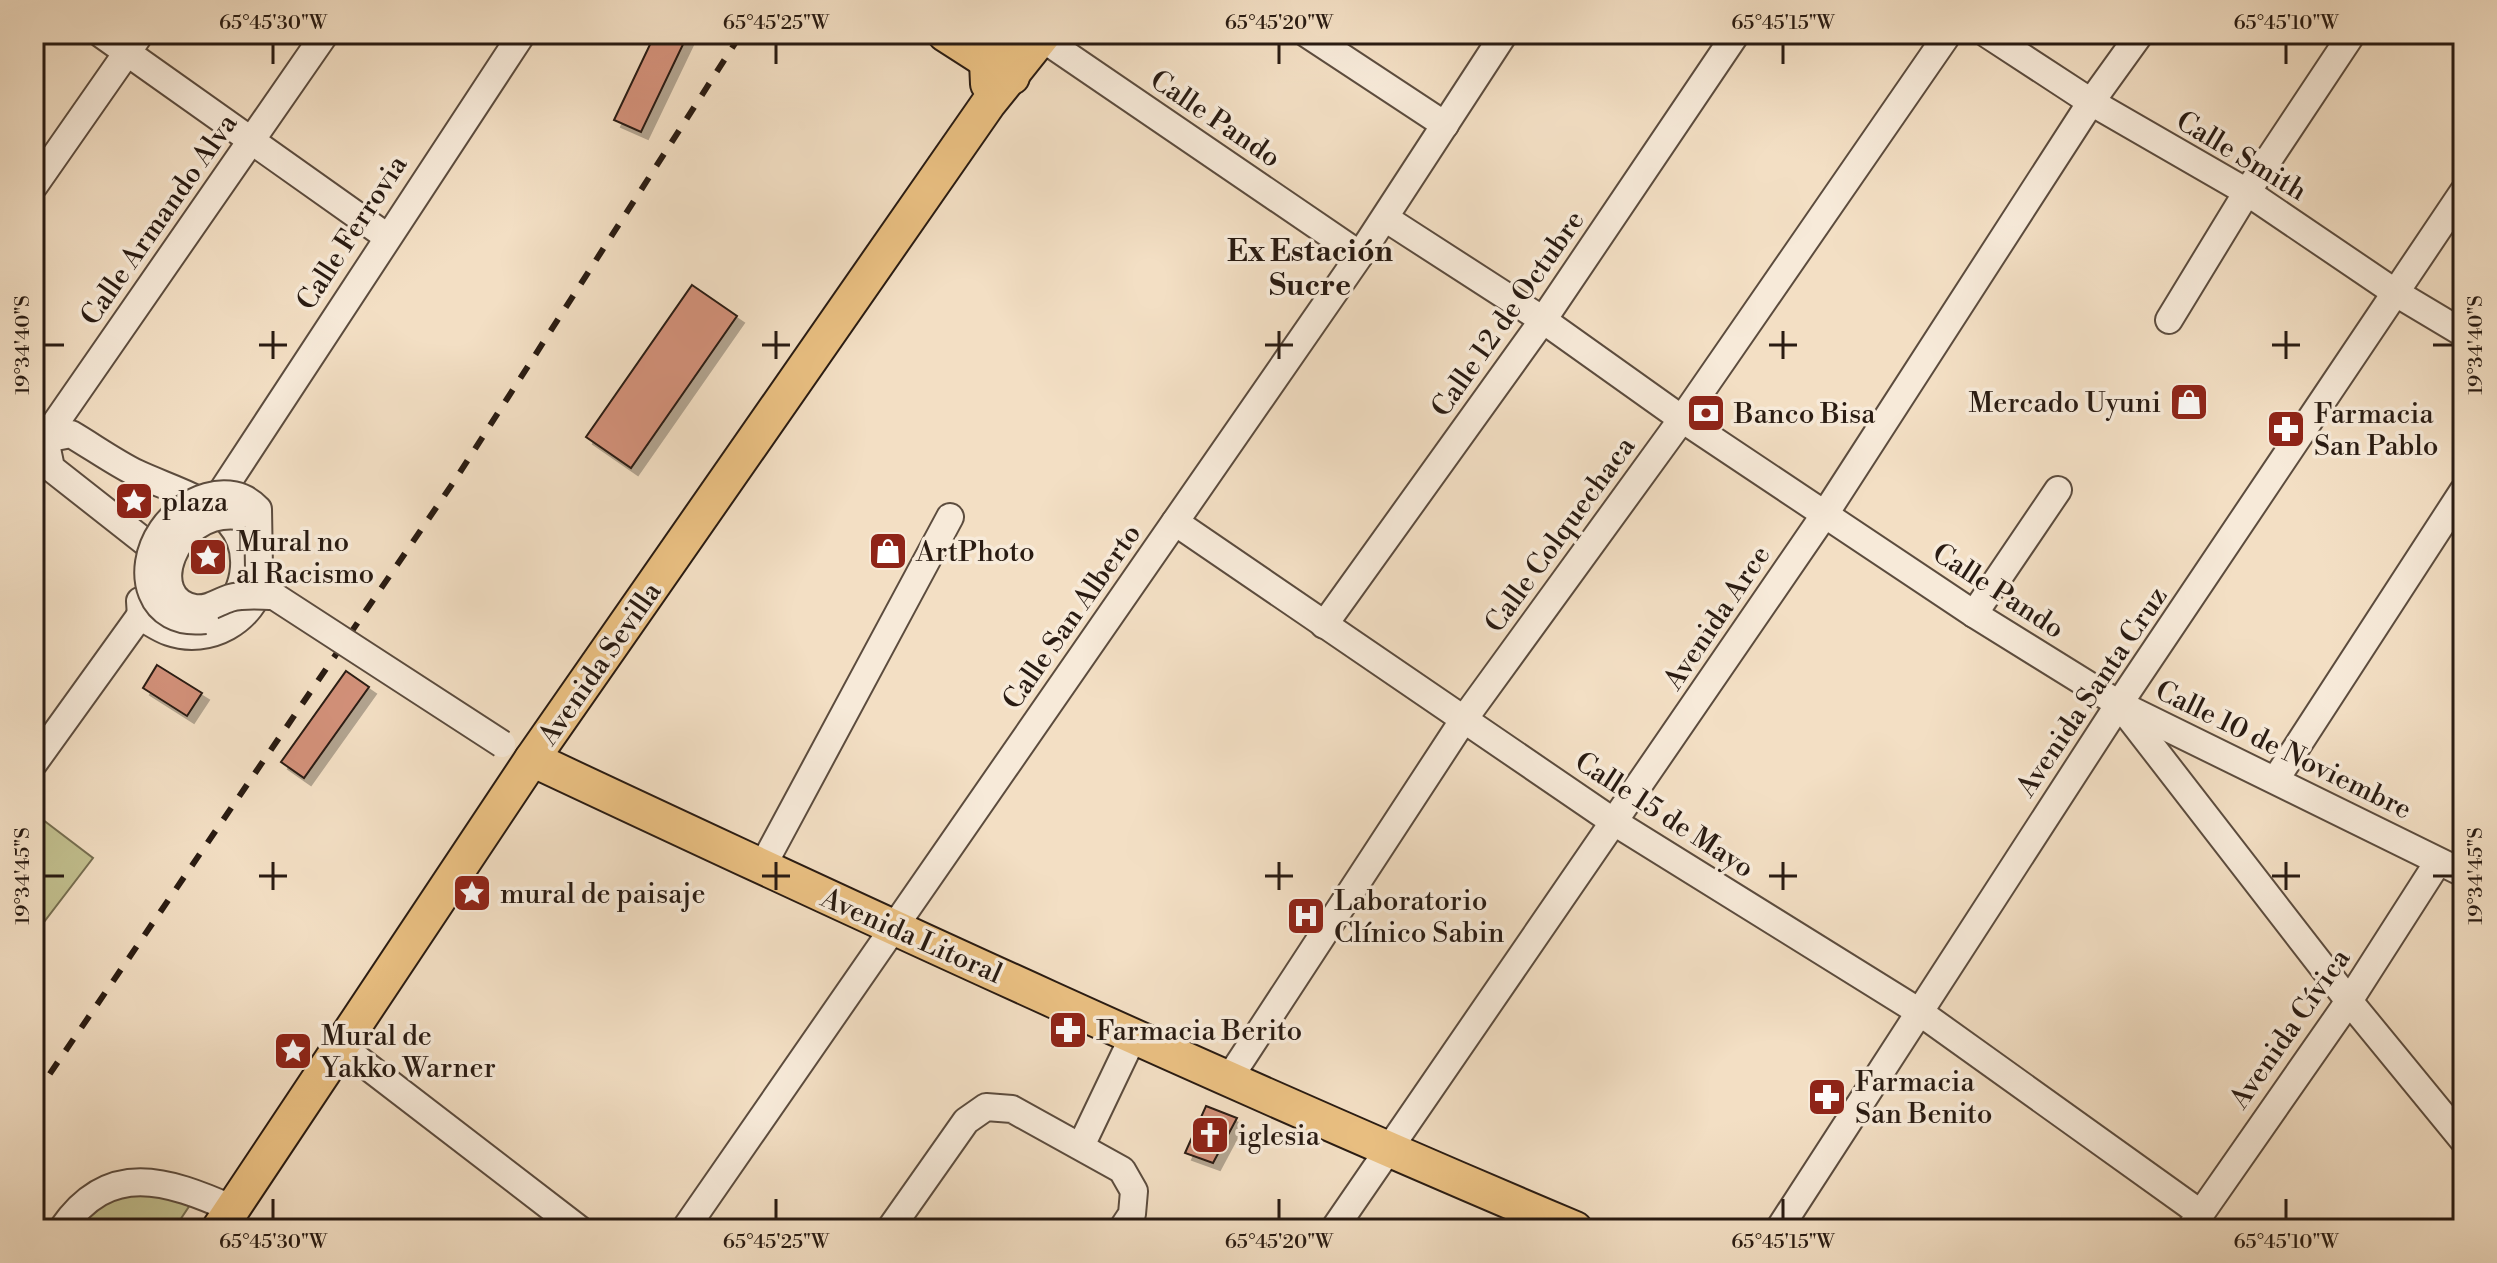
<svg xmlns="http://www.w3.org/2000/svg" width="2497" height="1263" font-family="'Libre Bodoni',serif">
	<defs>
		<filter id="shadow"><feDropShadow dx="7" dy="7" stdDeviation="0" flood-color="#0004"/></filter>
	</defs>
	<rect width="100%" height="100%" fill="#f3dfc4"/>
	<filter id="stains"><feTurbulence type="fractalNoise" baseFrequency=".0025" numOctaves="4"/><feColorMatrix values="0 0 0 0 .2 0 0 0 0 .09 0 0 0 0 .02 0 0 0 .5 -.17"/></filter>
	<radialGradient id="worn" r=".72"><stop offset=".6" stop-color="#630" stop-opacity="0"/><stop offset="1" stop-color="#630" stop-opacity=".3"/></radialGradient>
	<g fill="#c2c08f" stroke="#766e50" stroke-width="2">
		<path d="M 34,813 L 93,858 L 34,935 Z"/>
		<path d="M 135,1193 L 157,1193 L 190,1205 L 174,1229 L 73,1229 L 109,1201 Z"/>
	</g>
	<g fill="#d3917a" stroke="#291b12" stroke-width="2" filter="url(#shadow)">
		<path d="M 655,34 L 688,34 L 641,132 L 614,120 Z"/>
		<path d="M 692,285 L 737,316 L 631,468 L 586,437 Z"/>
		<path d="M 157,665 L 202,693 L 187,716 L 143,688 Z"/>
		<path d="M 346,671 L 369,687 L 304,778 L 281,762 Z"/>
		<path d="M 1206,1106 L 1237,1118 L 1213,1163 L 1185,1153 Z"/>
	</g>
	<g fill="none" stroke-linecap="round" stroke-linejoin="round">
		<g stroke="#5c4c3e" stroke-width="30">
			<g id="minor">
				<path d="M 101,34 L 386,236"/>
				<path d="M 1036,34 L 1360,255"/>
				<path d="M 1307,34 L 1445,125"/>
				<path d="M 1987,34 L 2091,102 L 2247,192 L 2396,293 L 2463,333"/>
				<path d="M 34,186 L 140,34"/>
				<path d="M 1385,218 L 1543,320 L 1682,419 L 1974,614 L 2119,704 L 2349,1001 L 2463,1140"/>
				<path d="M 2169,320 L 2247,192 L 2352,34"/>
				<path d="M 37,434 L 45,439 L 51,468 L 154,549"/>
				<path d="M 45,439 L 71,434 C 93,447 114,462 136,473 C 165,487 207,498 229,522 C 252,548 248,590 222,612"/>
				<path d="M 34,454 L 325,34"/>
				<path d="M 209,511 L 522,34"/>
				<path d="M 1175,522 L 1614,822 L 1918,1011 L 2200,1213"/>
				<path d="M 140,601 L 141,617 C 150,622 160,629 169,632 C 209,646 253,621 263,580"/>
				<path d="M 1974,614 L 2058,490"/>
				<path d="M 1324,625 L 1543,320 L 1736,34"/>
				<path d="M 2125,707 L 2463,873"/>
				<path d="M 34,763 L 165,581"/>
				<path d="M 2276,779 L 2463,491"/>
				<path d="M 762,867 L 950,517"/>
				<path d="M 341,1046 L 579,1229"/>
				<path d="M 1230,1077 L 1464,719 L 1682,419 L 1948,34"/>
				<path d="M 1081,1146 L 1134,1035"/>
				<path d="M 62,1229 C 109,1160 167,1180 233,1209"/>
				<path d="M 685,1229 L 1360,255 L 1504,34"/>
				<path d="M 890,1229 L 966,1121 L 986,1107 L 1012,1109 L 1122,1170 L 1134,1191 L 1132,1214 L 1122,1229"/>
				<path d="M 1334,1229 L 1825,514 L 2091,102 L 2140,34"/>
				<path d="M 1779,1229 L 2119,704 L 2463,192"/>
				<path d="M 2190,1229 L 2349,1001 L 2438,862"/>
			</g>
		</g>
		<g stroke="#291b12" stroke-width="38">
			<g id="major">
				<path d="M 945,34 L 1012,77"/>
				<path d="M 988,84 L 987,62 L 1006,34"/>
				<path d="M 532,759 C 877,921 1224,1081 1575,1229"/>
				<path d="M 219,1229 L 532,759 L 988,104 L 1044,34"/>
			</g>
		</g>
		<use href="#minor" stroke="#f7ead9" stroke-width="26"/>
		<use href="#major" stroke="#eac082" stroke-width="34"/>
		<path stroke="#291b12" stroke-width="6" stroke-dasharray="14 14" stroke-linecap="butt" d="M 34,1097 L 455,480 L 741,34"/>
		<g stroke="#5c4c3e" stroke-width="30" stroke-linecap="butt">
			<g id="minor-bridge">
				<path d="M 238,516 C 172,509 143,600 195,608 C 209,610 217,602 230,598 C 243,594 260,596 274,596"/>
				<path d="M 205,620 C 149,627 134,571 162,530 C 183,499 230,479 258,509 L 259,569 L 274,596 L 502,744"/>
			</g>
		</g>
		<use href="#minor-bridge" stroke="#f7ead9" stroke-width="26"/>
	</g>
	<path fill="none" stroke="#291b12" stroke-width="3" d="M 273,44 L 273,64M 776,44 L 776,64M 1279,44 L 1279,64M 1783,44 L 1783,64M 2286,44 L 2286,64M 273,331 L 273,359M 776,331 L 776,359M 1279,331 L 1279,359M 1783,331 L 1783,359M 2286,331 L 2286,359M 44,345 L 64,345M 259,345 L 287,345M 762,345 L 790,345M 1265,345 L 1293,345M 1769,345 L 1797,345M 2272,345 L 2300,345M 2433,345 L 2453,345M 273,862 L 273,890M 776,862 L 776,890M 1279,862 L 1279,890M 1783,862 L 1783,890M 2286,862 L 2286,890M 44,876 L 64,876M 259,876 L 287,876M 762,876 L 790,876M 1265,876 L 1293,876M 1769,876 L 1797,876M 2272,876 L 2300,876M 2433,876 L 2453,876M 273,1199 L 273,1219M 776,1199 L 776,1219M 1279,1199 L 1279,1219M 1783,1199 L 1783,1219M 2286,1199 L 2286,1219"/>
	<defs>
		<g id="shop-square" transform="scale(2)"><rect x="-9" y="-9" width="18" height="18" rx="4" fill="#8f2418" stroke="#f7ead9"/><path d="M-5-2.5h2.3a2.7 3.5 0 0 1 5.4 0H5L5.5 6h-11ZM-1.5-2.5h3a1.5 2.3 0 0 0-3 0Z" fill="#fff"/></g>
		<g id="bank-square" transform="scale(2)"><rect x="-9" y="-9" width="18" height="18" rx="4" fill="#8f2418" stroke="#f7ead9"/><path d="M-6-4H6V4H-6ZM0-2.3a2.3 2.3 0 1 0 0 4.6a2.3 2.3 0 1 0 0-4.6Z" fill="#fff"/></g>
		<g id="pharmacy-square" transform="scale(2)"><rect x="-9" y="-9" width="18" height="18" rx="4" fill="#8f2418" stroke="#f7ead9"/><path d="M-2-6h4v4h4v4h-4v4h-4v-4h-4v-4h4Z" fill="#fff"/></g>
		<g id="sight-square" transform="scale(2)"><rect x="-9" y="-9" width="18" height="18" rx="4" fill="#8f2418" stroke="#f7ead9"/><path d="M0-6L1.8-2.2L6-1.7L2.9 1.2L3.7 5.4L0 3.3L-3.7 5.4L-2.9 1.2L-6-1.7L-1.8-2.2Z" fill="#fff"/></g>
		<g id="hospital-square" transform="scale(2)"><rect x="-9" y="-9" width="18" height="18" rx="4" fill="#8f2418" stroke="#f7ead9"/><path d="M-5-5h3v3.5h4V-5h3V5h-3V1.5h-4V5h-3Z" fill="#fff"/></g>
		<g id="church-square" transform="scale(2)"><rect x="-9" y="-9" width="18" height="18" rx="4" fill="#8f2418" stroke="#f7ead9"/><path d="M-1.2-6h2.4v3.5h3.3v2.4h-3.3V6h-2.4V-.1h-3.3v-2.4h3.3Z" fill="#fff"/></g>
	</defs>
	<g fill-rule="evenodd">
		<use href="#shop-square" x="2189" y="402"/>
		<use href="#bank-square" x="1706" y="413"/>
		<use href="#pharmacy-square" x="2286" y="429"/>
		<use href="#sight-square" x="134" y="501"/>
		<use href="#shop-square" x="888" y="551"/>
		<use href="#sight-square" x="208" y="557"/>
		<use href="#sight-square" x="472" y="893"/>
		<use href="#hospital-square" x="1306" y="916"/>
		<use href="#pharmacy-square" x="1068" y="1030"/>
		<use href="#sight-square" x="293" y="1051"/>
		<use href="#pharmacy-square" x="1827" y="1097"/>
		<use href="#church-square" x="1210" y="1135"/>
	</g>
	<g text-anchor="middle" stroke-width="7" stroke-linejoin="round" paint-order="stroke">
		<g font-size="28" fill="#291b12" stroke="#f7ead9">
			<text transform="translate(1216 118) rotate(34)" y="10">Calle Pando</text>
			<text transform="translate(2242 155) rotate(31)" y="10">Calle Smith</text>
			<text transform="translate(158 219) rotate(-55)" y="10">Calle Armando Alva</text>
			<text transform="translate(351 232) rotate(-57)" y="10">Calle Ferrovia</text>
			<text transform="translate(1507 313) rotate(-55)" y="10">Calle 12 de Octubre</text>
			<text transform="translate(1559 534) rotate(-54)" y="10">Calle Colquechaca</text>
			<text transform="translate(1999 590) rotate(33)" y="10">Calle Pando</text>
			<text transform="translate(1071 616) rotate(-55)" y="10">Calle San Alberto</text>
			<text transform="translate(1716 617) rotate(-56)" y="10">Avenida Arce</text>
			<text transform="translate(599 663) rotate(-55)" y="10">Avenida Sevilla</text>
			<text transform="translate(2091 691) rotate(-56)" y="10">Avenida Santa Cruz</text>
			<text transform="translate(2284 749) rotate(26)" y="10">Calle 10 de Noviembre</text>
			<text transform="translate(1665 814) rotate(33)" y="10">Calle 15 de Mayo</text>
			<text transform="translate(912 935) rotate(24)" y="10">Avenida Litoral</text>
			<text transform="translate(2289 1028) rotate(-55)" y="10">Avenida Cívica</text>
		</g>
		<g font-size="28" fill="#291b12" stroke="#f7ead9" text-anchor="start">
			<text x="2161" y="412" text-anchor="end">Mercado Uyuni</text>
			<text x="1734" y="423">Banco Bisa</text>
			<text x="2314" y="423">Farmacia<tspan x="2314" dy="32">San Pablo</tspan></text>
			<text x="162" y="511">plaza</text>
			<text x="236" y="551">Mural no<tspan x="236" dy="32">al Racismo</tspan></text>
			<text x="916" y="561">ArtPhoto</text>
			<text x="500" y="903">mural de paisaje</text>
			<text x="1334" y="910">Laboratorio<tspan x="1334" dy="32">Clínico Sabin</tspan></text>
			<text x="1096" y="1040">Farmacia Berito</text>
			<text x="321" y="1045">Mural de<tspan x="321" dy="32">Yakko Warner</tspan></text>
			<text x="1855" y="1091">Farmacia<tspan x="1855" dy="32">San Benito</tspan></text>
			<text x="1238" y="1145">iglesia</text>
		</g>
		<g font-size="30" font-weight="bold" fill="#291b12" stroke="#f7ead9">
			<text x="1310" y="261">Ex Estación<tspan x="1310" dy="34">Sucre</tspan></text>
		</g>
	</g>
	<rect width="2497" height="1263" fill="none" stroke="#f3dfc4" stroke-width="88"/>
	<rect x="44" y="44" width="2409" height="1175" fill="none" stroke="#291b12" stroke-width="3"/>
	<g font-size="20" text-anchor="middle" fill="#291b12">
		<text x="273" y="29">65°45'30"W</text>
		<text x="776" y="29">65°45'25"W</text>
		<text x="1279" y="29">65°45'20"W</text>
		<text x="1783" y="29">65°45'15"W</text>
		<text x="2286" y="29">65°45'10"W</text>
		<text transform="translate(22 345) rotate(-90)" y="7">19°34'40"S</text>
		<text transform="translate(2475 345) rotate(-90)" y="7">19°34'40"S</text>
		<text transform="translate(22 876) rotate(-90)" y="7">19°34'45"S</text>
		<text transform="translate(2475 876) rotate(-90)" y="7">19°34'45"S</text>
		<text x="273" y="1248">65°45'30"W</text>
		<text x="776" y="1248">65°45'25"W</text>
		<text x="1279" y="1248">65°45'20"W</text>
		<text x="1783" y="1248">65°45'15"W</text>
		<text x="2286" y="1248">65°45'10"W</text>
	</g>
	<rect width="100%" height="100%" filter="url(#stains)"/>
	<rect width="100%" height="100%" fill="url(#worn)"/>
</svg>
